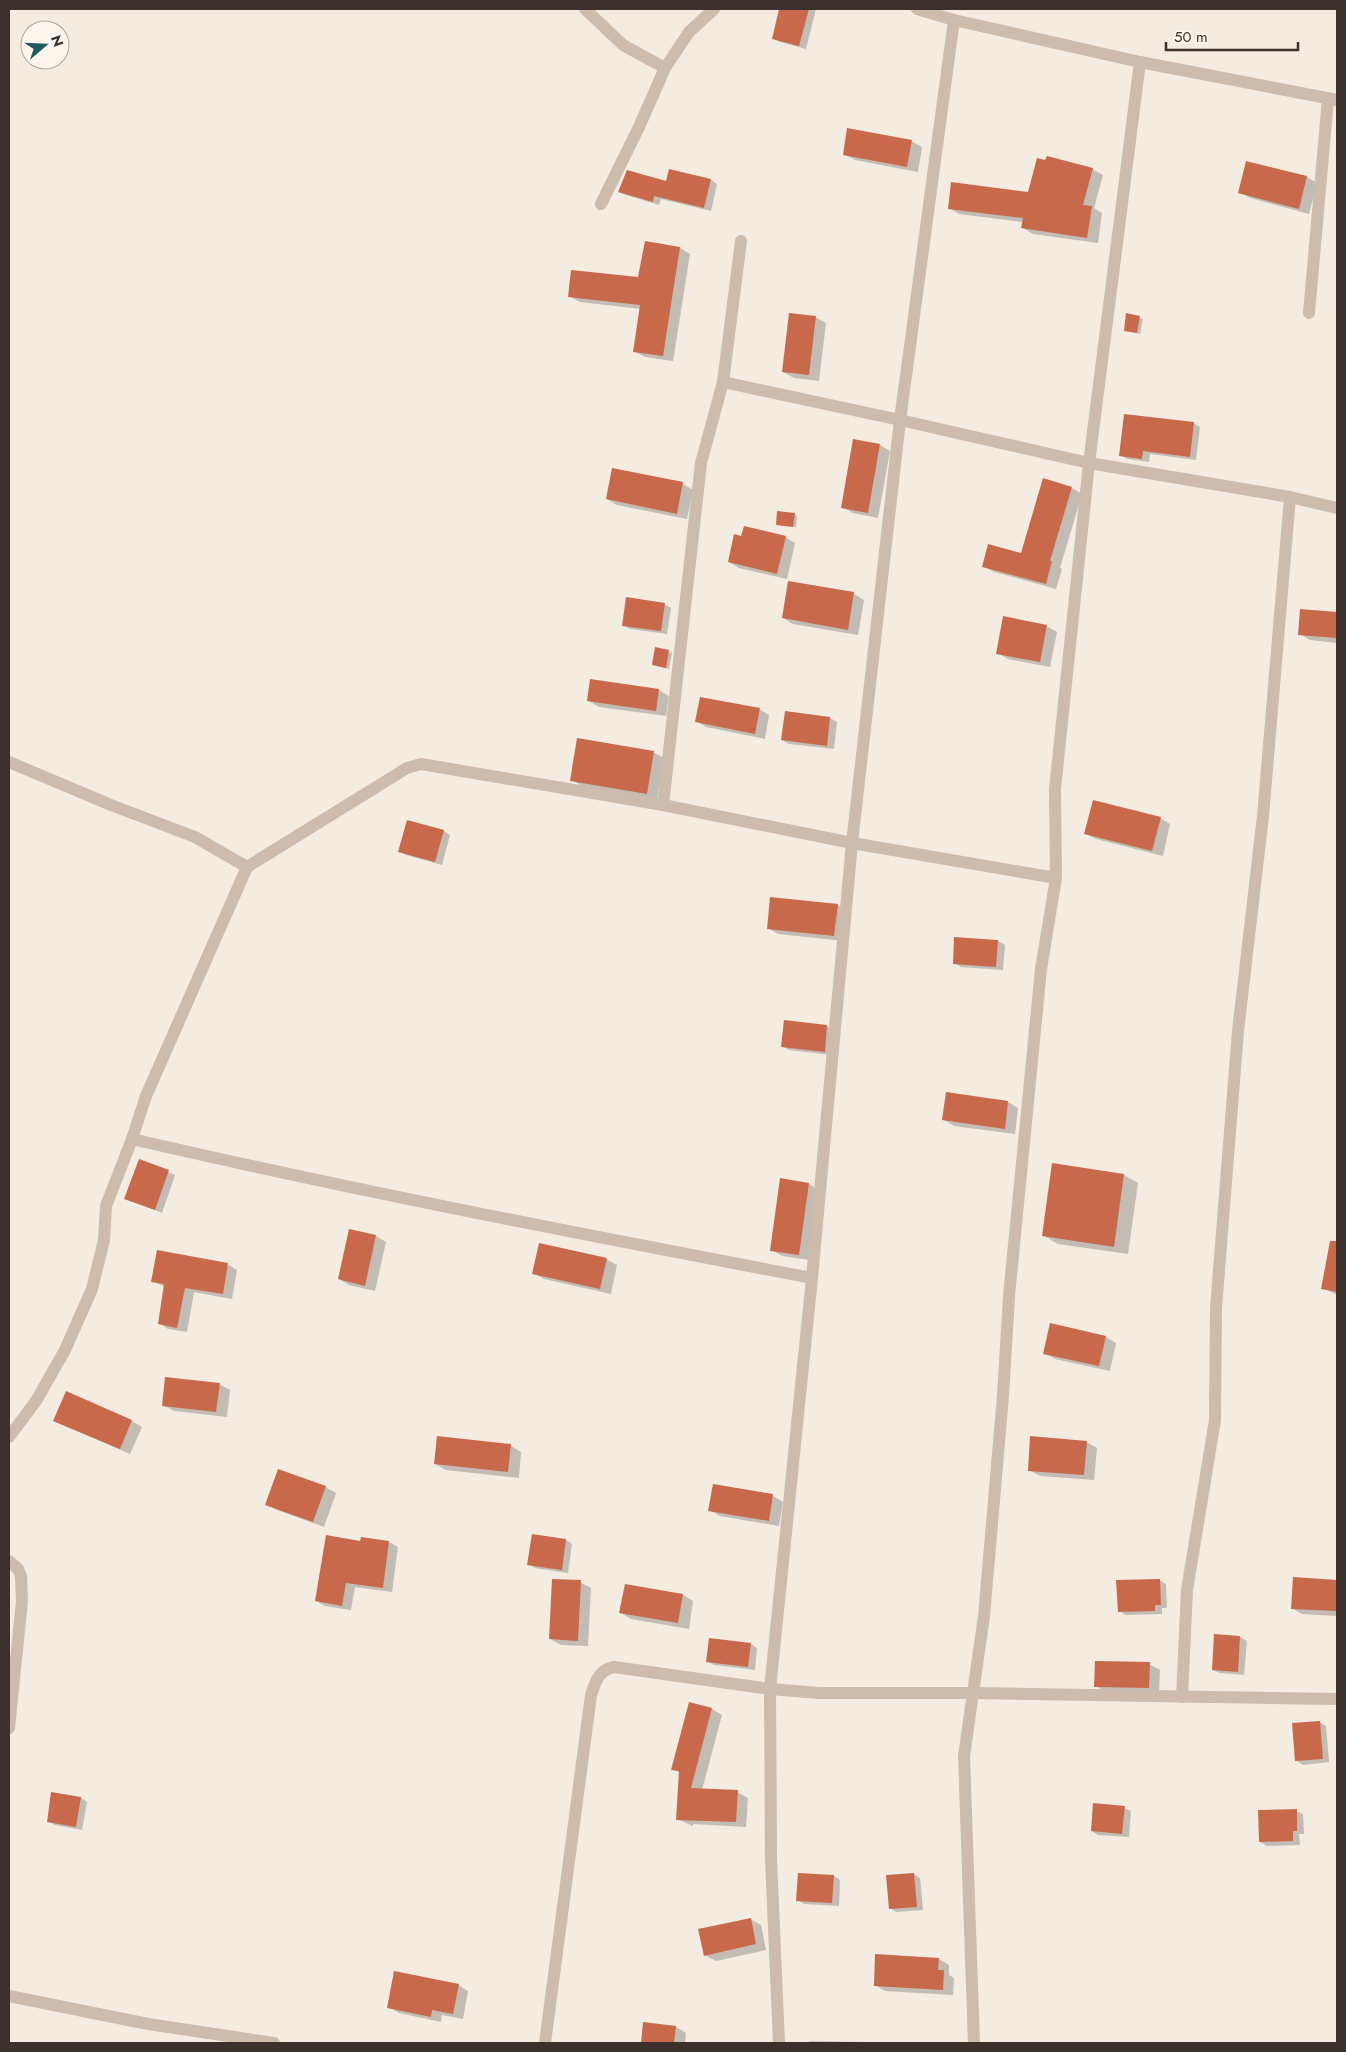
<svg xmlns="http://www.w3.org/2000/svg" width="1346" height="2052" font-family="Jost,sans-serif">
	<rect width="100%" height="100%" fill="#f4ebe1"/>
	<g fill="#0003">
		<path d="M 781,9 L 816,9 L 806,49 L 780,42 L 773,38 Z"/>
		<path d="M 911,141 L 922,147 L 918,172 L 855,160 L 844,154 Z"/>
		<path d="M 1092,169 L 1103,175 L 1094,208 L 1102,213 L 1098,243 L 1033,234 L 1023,228 L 1023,222 L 959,214 L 949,208 L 1028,193 Z"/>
		<path d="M 1307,177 L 1317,183 L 1309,214 L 1250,198 L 1239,192 Z"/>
		<path d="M 711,180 L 717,184 L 711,211 L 661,199 L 659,205 L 626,195 L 619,192 L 667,183 Z"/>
		<path d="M 680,248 L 690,254 L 673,361 L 645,357 L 634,351 L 641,309 L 580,302 L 569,296 L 639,278 Z"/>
		<path d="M 1128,315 L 1143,319 L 1140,334 L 1125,330 Z"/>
		<path d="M 815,317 L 826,323 L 819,381 L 794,378 L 783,372 Z"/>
		<path d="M 1193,423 L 1200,427 L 1196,460 L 1150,454 L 1149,462 L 1127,459 L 1120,455 Z"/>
		<path d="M 880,445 L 890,451 L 878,518 L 853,513 L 842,507 Z"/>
		<path d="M 613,469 L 683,484 L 693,490 L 687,519 L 617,505 L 607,499 Z"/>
		<path d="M 1072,488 L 1082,494 L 1060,568 L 1062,569 L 1056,589 L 994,572 L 983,566 L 1022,555 Z"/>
		<path d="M 794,514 L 797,516 L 796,527 L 777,524 Z"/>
		<path d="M 785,537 L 795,543 L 787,579 L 739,568 L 729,562 L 742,538 Z"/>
		<path d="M 854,594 L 864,600 L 858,635 L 793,624 L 783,618 Z"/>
		<path d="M 664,604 L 671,608 L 667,634 L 630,629 L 623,625 Z"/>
		<path d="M 1302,610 L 1337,613 L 1337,643 L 1310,640 L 1300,634 Z"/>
		<path d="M 1046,626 L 1057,632 L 1050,667 L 1008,659 L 997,653 Z"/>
		<path d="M 656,648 L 672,653 L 669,669 L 653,665 Z"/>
		<path d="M 591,680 L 659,690 L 669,696 L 666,716 L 599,707 L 589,701 Z"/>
		<path d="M 759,709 L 769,715 L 765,739 L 706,727 L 696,721 Z"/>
		<path d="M 786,712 L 830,718 L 837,722 L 834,749 L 789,744 L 782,740 Z"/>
		<path d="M 653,752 L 664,758 L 657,799 L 582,786 L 572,780 Z"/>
		<path d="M 1160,818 L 1170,824 L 1163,856 L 1096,839 L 1086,834 Z"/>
		<path d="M 407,821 L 444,831 L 450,835 L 442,865 L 406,855 L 399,851 Z"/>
		<path d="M 837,905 L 848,911 L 844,941 L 778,934 L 768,928 Z"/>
		<path d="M 956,938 L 998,941 L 1005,945 L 1003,970 L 961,967 L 954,963 Z"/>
		<path d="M 827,1026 L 833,1030 L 831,1055 L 789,1050 L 782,1046 Z"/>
		<path d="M 1008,1102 L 1018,1108 L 1015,1134 L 954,1126 L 944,1120 Z"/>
		<path d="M 140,1160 L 175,1175 L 162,1213 L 126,1198 Z"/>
		<path d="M 1053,1165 L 1124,1175 L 1138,1183 L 1128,1254 L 1058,1244 L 1044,1236 Z"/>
		<path d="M 809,1184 L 819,1190 L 809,1260 L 782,1256 L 772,1250 Z"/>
		<path d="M 376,1236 L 386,1242 L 375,1291 L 349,1285 L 339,1279 Z"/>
		<path d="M 606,1259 L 617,1265 L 611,1294 L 544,1279 L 534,1273 Z"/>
		<path d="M 1328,1260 L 1337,1262 L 1337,1295 L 1323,1288 Z"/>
		<path d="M 227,1264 L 237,1270 L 232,1299 L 194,1292 L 187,1332 L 168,1329 L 159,1323 L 165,1287 L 153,1281 Z"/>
		<path d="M 1106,1337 L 1116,1343 L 1110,1371 L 1055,1359 L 1045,1353 Z"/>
		<path d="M 219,1384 L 230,1390 L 227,1417 L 174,1411 L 163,1405 Z"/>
		<path d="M 132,1421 L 142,1427 L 130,1454 L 65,1426 Z"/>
		<path d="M 1086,1442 L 1097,1448 L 1094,1480 L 1040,1476 L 1029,1470 Z"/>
		<path d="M 511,1446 L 521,1452 L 519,1478 L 446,1470 L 435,1464 Z"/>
		<path d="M 714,1486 L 773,1496 L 783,1502 L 779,1526 L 720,1516 L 710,1510 Z"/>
		<path d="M 325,1487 L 336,1493 L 324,1527 L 277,1510 L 267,1504 Z"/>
		<path d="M 566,1540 L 572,1544 L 568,1573 L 535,1568 L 529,1564 Z"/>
		<path d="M 362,1542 L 389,1542 L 398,1547 L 392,1592 L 355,1587 L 351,1610 L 325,1606 L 316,1601 Z"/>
		<path d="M 1294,1579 L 1337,1581 L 1337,1616 L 1302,1614 L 1292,1608 Z"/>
		<path d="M 1159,1580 L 1166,1584 L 1167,1608 L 1162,1608 L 1162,1614 L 1126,1615 L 1119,1611 Z"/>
		<path d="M 580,1582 L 591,1588 L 588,1646 L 561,1645 L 550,1639 Z"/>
		<path d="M 683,1595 L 693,1601 L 689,1629 L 631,1619 L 621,1613 Z"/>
		<path d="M 1240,1637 L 1247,1641 L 1244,1675 L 1220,1673 L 1213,1670 Z"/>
		<path d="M 751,1644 L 757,1648 L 755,1670 L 714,1665 L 707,1661 Z"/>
		<path d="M 1149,1664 L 1160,1670 L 1159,1693 L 1106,1692 L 1096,1686 Z"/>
		<path d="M 690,1703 L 712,1709 L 722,1715 L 702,1790 L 737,1792 L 748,1798 L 746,1827 L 693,1824 L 693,1826 L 677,1819 L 680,1773 L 673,1769 Z"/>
		<path d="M 1319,1722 L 1326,1726 L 1329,1762 L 1303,1765 L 1297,1761 Z"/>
		<path d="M 81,1798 L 87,1802 L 82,1830 L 55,1825 L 48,1821 Z"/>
		<path d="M 1124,1808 L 1131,1811 L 1129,1837 L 1098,1835 L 1092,1831 Z"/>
		<path d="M 1296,1811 L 1303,1814 L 1304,1834 L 1299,1834 L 1300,1845 L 1267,1846 L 1260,1842 Z"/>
		<path d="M 914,1874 L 920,1878 L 923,1910 L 896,1912 L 890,1908 Z"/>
		<path d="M 834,1876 L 840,1880 L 839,1906 L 804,1904 L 797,1900 Z"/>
		<path d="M 750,1919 L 761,1925 L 766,1950 L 716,1961 L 705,1955 Z"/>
		<path d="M 939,1959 L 949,1965 L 949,1975 L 954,1978 L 953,1995 L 885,1991 L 875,1985 Z"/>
		<path d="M 458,1985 L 468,1991 L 463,2019 L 442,2015 L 441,2022 L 399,2013 L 389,2007 Z"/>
		<path d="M 644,2024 L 676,2027 L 686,2033 L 685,2043 L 642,2043 Z"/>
		<path d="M 809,2041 L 867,2042 L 870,2043 L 809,2043 Z"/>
	</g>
	<g fill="#c8694b">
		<path d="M 779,9 L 809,9 L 799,46 L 772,39 Z"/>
		<path d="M 847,128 L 912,140 L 907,167 L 843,155 Z"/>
		<path d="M 1047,156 L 1093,168 L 1083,205 L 1092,206 L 1087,238 L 1021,228 L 1023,218 L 948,209 L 951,182 L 1028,192 L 1037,158 L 1045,160 Z"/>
		<path d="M 1246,161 L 1307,176 L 1299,209 L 1238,193 Z"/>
		<path d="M 669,169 L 711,179 L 704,208 L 654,196 L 653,202 L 618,192 L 627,170 L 666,181 Z"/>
		<path d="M 645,241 L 680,247 L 663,356 L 633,352 L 640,305 L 568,297 L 571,270 L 638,277 Z"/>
		<path d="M 789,313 L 816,316 L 809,375 L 782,372 Z"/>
		<path d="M 1126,313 L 1140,316 L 1137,333 L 1124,331 Z"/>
		<path d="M 1124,414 L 1194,422 L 1190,457 L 1143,451 L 1142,459 L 1119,456 Z"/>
		<path d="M 853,439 L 880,444 L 868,513 L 841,508 Z"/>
		<path d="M 612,468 L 683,482 L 677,514 L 606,499 Z"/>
		<path d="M 1043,478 L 1072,487 L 1050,561 L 1052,561 L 1046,584 L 982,567 L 988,544 L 1021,553 Z"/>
		<path d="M 777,511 L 795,513 L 793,527 L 776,525 Z"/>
		<path d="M 744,526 L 786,536 L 777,574 L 728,562 L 734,534 L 741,536 Z"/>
		<path d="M 788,581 L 854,592 L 848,630 L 782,618 Z"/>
		<path d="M 626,597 L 665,603 L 661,631 L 622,626 Z"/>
		<path d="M 1300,609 L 1337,612 L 1337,638 L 1298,635 Z"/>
		<path d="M 1003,616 L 1047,625 L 1040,662 L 996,654 Z"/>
		<path d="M 655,647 L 669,650 L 666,668 L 652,665 Z"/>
		<path d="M 590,679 L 659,689 L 656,711 L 587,701 Z"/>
		<path d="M 700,697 L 760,708 L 755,734 L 695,722 Z"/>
		<path d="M 785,711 L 830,717 L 827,746 L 781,740 Z"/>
		<path d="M 577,738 L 654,751 L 647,794 L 570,781 Z"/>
		<path d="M 1093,800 L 1161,817 L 1152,851 L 1084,834 Z"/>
		<path d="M 407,820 L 444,830 L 435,862 L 398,852 Z"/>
		<path d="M 770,897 L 838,904 L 834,936 L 767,929 Z"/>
		<path d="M 954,937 L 998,940 L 996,967 L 953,964 Z"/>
		<path d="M 784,1020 L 827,1025 L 825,1052 L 781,1047 Z"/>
		<path d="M 946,1092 L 1008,1101 L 1005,1129 L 942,1120 Z"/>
		<path d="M 139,1159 L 169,1170 L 155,1210 L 124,1199 Z"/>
		<path d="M 1052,1163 L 1124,1174 L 1114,1247 L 1042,1236 Z"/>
		<path d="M 780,1178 L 809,1183 L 799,1255 L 770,1251 Z"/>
		<path d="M 349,1229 L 376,1235 L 365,1286 L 338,1279 Z"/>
		<path d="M 1330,1241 L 1337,1241 L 1337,1292 L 1321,1289 Z"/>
		<path d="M 539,1243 L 607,1258 L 600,1289 L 532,1274 Z"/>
		<path d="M 157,1250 L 228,1263 L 223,1294 L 185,1288 L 177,1328 L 158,1324 L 164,1284 L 151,1282 Z"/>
		<path d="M 1050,1323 L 1106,1336 L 1099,1366 L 1043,1354 Z"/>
		<path d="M 165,1377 L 220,1383 L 216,1412 L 162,1406 Z"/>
		<path d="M 66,1391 L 132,1420 L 120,1449 L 53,1421 Z"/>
		<path d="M 437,1436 L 511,1444 L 508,1472 L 434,1464 Z"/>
		<path d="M 1030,1436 L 1087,1441 L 1084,1475 L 1028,1471 Z"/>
		<path d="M 278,1469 L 326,1486 L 313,1522 L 265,1505 Z"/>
		<path d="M 713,1484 L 773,1494 L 769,1521 L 708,1511 Z"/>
		<path d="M 532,1534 L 566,1539 L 562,1570 L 527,1565 Z"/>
		<path d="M 326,1535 L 360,1541 L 361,1537 L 389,1541 L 383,1588 L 346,1583 L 342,1606 L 315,1601 Z"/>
		<path d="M 1293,1577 L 1337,1580 L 1336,1611 L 1291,1609 Z"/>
		<path d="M 552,1579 L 581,1580 L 578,1641 L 549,1639 Z"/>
		<path d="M 1160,1579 L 1161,1605 L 1155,1605 L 1155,1611 L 1118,1612 L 1116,1580 Z"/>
		<path d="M 625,1584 L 683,1594 L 678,1623 L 619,1613 Z"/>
		<path d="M 1214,1634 L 1240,1636 L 1238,1672 L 1212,1670 Z"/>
		<path d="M 709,1638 L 751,1643 L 748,1667 L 706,1662 Z"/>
		<path d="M 1095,1661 L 1150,1662 L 1149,1688 L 1094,1687 Z"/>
		<path d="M 689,1702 L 712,1708 L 691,1788 L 738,1790 L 736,1822 L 676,1820 L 679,1771 L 671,1770 Z"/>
		<path d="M 1320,1721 L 1323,1759 L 1295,1761 L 1292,1723 Z"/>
		<path d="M 51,1792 L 81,1797 L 76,1827 L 47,1822 Z"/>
		<path d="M 1093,1803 L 1125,1806 L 1122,1834 L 1091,1831 Z"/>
		<path d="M 1297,1809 L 1297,1831 L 1293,1831 L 1293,1841 L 1259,1842 L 1258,1810 Z"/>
		<path d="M 798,1873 L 834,1875 L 832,1903 L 796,1901 Z"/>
		<path d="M 914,1873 L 917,1907 L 889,1909 L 886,1875 Z"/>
		<path d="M 751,1918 L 756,1944 L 704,1956 L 698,1929 Z"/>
		<path d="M 875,1954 L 939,1958 L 938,1970 L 944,1970 L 943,1990 L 874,1986 Z"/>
		<path d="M 394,1971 L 459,1984 L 453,2014 L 432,2010 L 431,2017 L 387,2008 Z"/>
		<path d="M 643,2022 L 676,2026 L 674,2043 L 641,2043 Z"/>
	</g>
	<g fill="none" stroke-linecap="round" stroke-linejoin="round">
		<g stroke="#cdbbac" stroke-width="12">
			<path d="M 585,9 L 623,45 L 665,68"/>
			<path d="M 917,9 L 954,20 L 1140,62 L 1337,100"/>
			<path d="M 601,204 L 639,127 L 665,68 L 689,32 L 714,9"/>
			<path d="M 741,241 L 723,382 L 701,463 L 663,805 L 852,843 L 1056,878"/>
			<path d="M 1309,313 L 1328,99"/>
			<path d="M 723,382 L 900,420 L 1089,463 L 1290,497 L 1337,508"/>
			<path d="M 9,762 L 111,805 L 195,837 L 247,867 L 407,768 L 421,764 L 663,805"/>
			<path d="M 247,867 L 146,1096 L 132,1139 C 357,1191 585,1235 812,1278"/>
			<path d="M 9,1437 L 36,1401 L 65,1350 L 92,1289 L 104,1240 L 106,1206 L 132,1139"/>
			<path d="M 9,1561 L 18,1569 L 21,1576 L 22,1601 L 9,1728"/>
			<path d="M 1182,1697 L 1187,1590 L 1215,1420 L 1216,1308 L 1238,1031 L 1263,816 L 1290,497"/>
			<path d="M 9,1996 L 148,2024 L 274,2043"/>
			<path d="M 545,2043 L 591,1695 C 596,1680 599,1670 614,1667 L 770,1689 L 819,1693 L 972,1693 L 1337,1699"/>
			<path d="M 779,2043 L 771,1859 L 770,1689 L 812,1278 L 852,843 L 900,420 L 954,20"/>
			<path d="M 974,2043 L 964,1756 L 984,1616 L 1003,1396 L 1009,1296 L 1041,969 L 1056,878 L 1055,789 L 1089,463 L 1140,62"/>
		</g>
	</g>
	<rect width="1346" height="2052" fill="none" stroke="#3b302b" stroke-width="20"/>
	<g transform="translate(45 45) rotate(71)"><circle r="24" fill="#fbf5ee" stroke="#aea6a0"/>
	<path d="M0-4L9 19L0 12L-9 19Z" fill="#1f5a5e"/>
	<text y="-8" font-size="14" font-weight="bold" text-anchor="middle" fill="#3b302b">N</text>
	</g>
	<path d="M1166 42v8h132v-8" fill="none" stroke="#3b302b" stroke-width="2.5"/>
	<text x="1174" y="42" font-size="15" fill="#3b302b" stroke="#fbf5ee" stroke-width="4" paint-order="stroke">50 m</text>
</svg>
